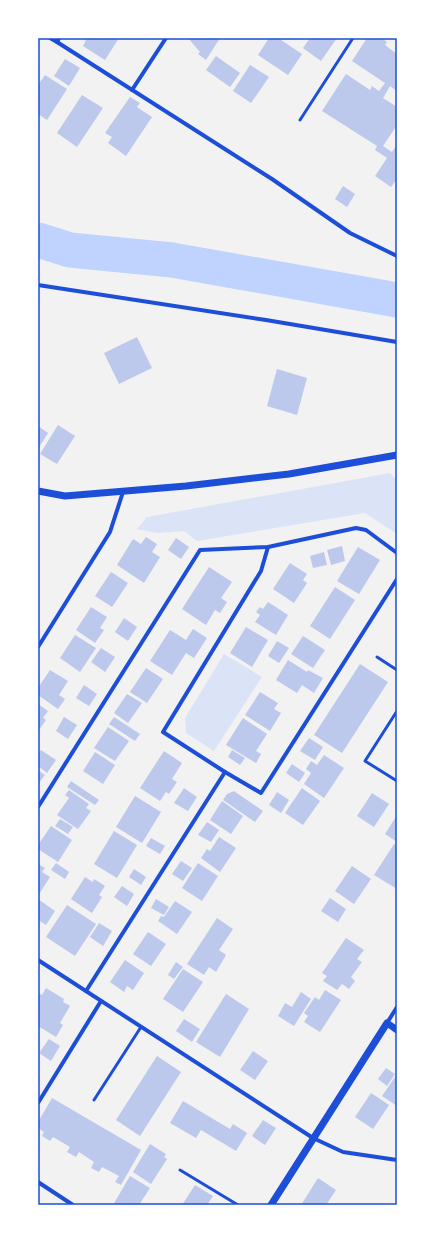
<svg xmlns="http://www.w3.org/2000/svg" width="435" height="1243" font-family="Cabin,sans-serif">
	<rect width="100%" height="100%" fill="#f2f2f2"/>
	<g fill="#dbe4f7">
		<path d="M 390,473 L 397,480 L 397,534 L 365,513 L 197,541 L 184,531 L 157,533 L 137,529 L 147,517 Z"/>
		<path d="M 224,654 L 262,677 L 214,751 L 186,733 L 185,718 Z"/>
	</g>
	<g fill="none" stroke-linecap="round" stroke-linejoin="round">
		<path stroke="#bfd3fe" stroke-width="35" d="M 38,240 L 70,250 L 172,260 L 397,300"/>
	</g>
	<g fill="#bdc9ec">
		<path d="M 87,38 L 119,38 L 105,60 L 83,46 Z"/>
		<path d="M 188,38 L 220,38 L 206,60 L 198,54 L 200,52 Z"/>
		<path d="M 269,38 L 278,38 L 302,54 L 288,75 L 258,55 Z"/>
		<path d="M 310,38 L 337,38 L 321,61 L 303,48 Z"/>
		<path d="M 367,38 L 381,38 L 387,42 L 385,45 L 397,54 L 397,91 L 390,86 L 383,98 L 397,107 L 397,125 L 383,146 L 392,152 L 396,146 L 397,147 L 397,179 L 391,187 L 375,176 L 387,158 L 375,150 L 377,146 L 322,111 L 346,74 L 370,90 L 372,86 L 379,91 L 385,83 L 352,61 Z"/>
		<path d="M 216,56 L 240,73 L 230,87 L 206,70 Z"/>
		<path d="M 65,59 L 80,68 L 69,86 L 54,76 Z"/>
		<path d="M 250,65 L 269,77 L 251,103 L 233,91 Z"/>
		<path d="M 45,75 L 67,89 L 47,120 L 38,114 L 38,85 Z"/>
		<path d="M 82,95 L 103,108 L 77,147 L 57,133 Z"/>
		<path d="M 130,97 L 140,103 L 137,107 L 152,117 L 126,156 L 108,143 L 112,137 L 105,133 Z"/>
		<path d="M 343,186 L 355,194 L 347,207 L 335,199 Z"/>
		<path d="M 137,337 L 152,368 L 119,384 L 104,353 Z"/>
		<path d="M 277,369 L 307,378 L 297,415 L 267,406 Z"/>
		<path d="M 58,425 L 75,436 L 57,464 L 40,454 Z"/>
		<path d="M 38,426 L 48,433 L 38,449 Z"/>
		<path d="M 146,537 L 157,544 L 152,552 L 160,557 L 144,583 L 117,565 L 133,539 L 141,544 Z"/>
		<path d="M 176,538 L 189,547 L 181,559 L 168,550 Z"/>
		<path d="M 342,546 L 345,561 L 331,565 L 327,550 Z"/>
		<path d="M 358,547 L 380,560 L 359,594 L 337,581 Z"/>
		<path d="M 324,552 L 327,565 L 313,568 L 310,556 Z"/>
		<path d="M 290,563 L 307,574 L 303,580 L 307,583 L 294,603 L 273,589 Z"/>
		<path d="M 209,567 L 232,582 L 221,598 L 227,602 L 220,613 L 215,610 L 206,625 L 182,609 Z"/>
		<path d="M 111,572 L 128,583 L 112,607 L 95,596 Z"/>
		<path d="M 335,587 L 355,600 L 330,639 L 310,626 Z"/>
		<path d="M 268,602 L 288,615 L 276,635 L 255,622 L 260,615 L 256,612 L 260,607 L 263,609 Z"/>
		<path d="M 91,607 L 107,617 L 100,628 L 104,630 L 95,643 L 76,630 Z"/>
		<path d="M 124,618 L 137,627 L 128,641 L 115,632 Z"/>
		<path d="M 246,627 L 268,640 L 252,667 L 230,653 Z"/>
		<path d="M 193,629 L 207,638 L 194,658 L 186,653 L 172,675 L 150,661 L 170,630 L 186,640 Z"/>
		<path d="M 75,635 L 96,648 L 80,672 L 60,658 Z"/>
		<path d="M 303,636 L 325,650 L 313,668 L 291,654 Z"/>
		<path d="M 277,641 L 289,648 L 279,663 L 268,656 Z"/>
		<path d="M 101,648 L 115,657 L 105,672 L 91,662 Z"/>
		<path d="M 288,660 L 307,672 L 308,670 L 323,678 L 314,693 L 302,685 L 297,693 L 276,680 Z"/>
		<path d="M 360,664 L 388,682 L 342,753 L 314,735 Z"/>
		<path d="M 146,668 L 163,679 L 147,703 L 130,692 Z"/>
		<path d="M 50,670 L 68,681 L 59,695 L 65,699 L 58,709 L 38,695 L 38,688 Z"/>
		<path d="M 84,685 L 97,694 L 89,706 L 76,698 Z"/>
		<path d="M 260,692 L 278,703 L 274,709 L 281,713 L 270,731 L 245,715 Z"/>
		<path d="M 127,694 L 142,703 L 128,723 L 114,713 Z"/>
		<path d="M 38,704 L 48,711 L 43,718 L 46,720 L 39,730 L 38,729 Z"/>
		<path d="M 64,717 L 77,725 L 68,739 L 56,731 Z"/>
		<path d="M 114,717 L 140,734 L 135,741 L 109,724 Z"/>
		<path d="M 243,718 L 267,734 L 256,751 L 261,754 L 256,763 L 226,745 Z"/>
		<path d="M 108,727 L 129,741 L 115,761 L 94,748 Z"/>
		<path d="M 309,738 L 323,747 L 315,760 L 300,751 Z"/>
		<path d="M 41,750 L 56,760 L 47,773 L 38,766 L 38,754 Z"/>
		<path d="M 232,750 L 245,758 L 240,765 L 228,757 Z"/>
		<path d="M 164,751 L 182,763 L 172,779 L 177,782 L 169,794 L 166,792 L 160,801 L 140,788 Z"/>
		<path d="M 95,752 L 115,765 L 103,784 L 83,771 Z"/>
		<path d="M 324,755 L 344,768 L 324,798 L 304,784 L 311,773 L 306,769 L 311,761 L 317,765 Z"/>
		<path d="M 292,764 L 305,773 L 299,782 L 286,773 Z"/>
		<path d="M 38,770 L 45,775 L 39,783 L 38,782 Z"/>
		<path d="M 71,781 L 99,800 L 95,805 L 67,787 Z"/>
		<path d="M 184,788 L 197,797 L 188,811 L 174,803 Z"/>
		<path d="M 302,788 L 320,801 L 303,825 L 285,813 Z"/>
		<path d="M 69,790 L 89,804 L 86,808 L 91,811 L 78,829 L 57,815 L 69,798 L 65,795 Z"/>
		<path d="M 234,791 L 263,811 L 255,822 L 223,800 L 227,794 Z"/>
		<path d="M 277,792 L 289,800 L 281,813 L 269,805 Z"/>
		<path d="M 372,793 L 389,804 L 374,827 L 357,816 Z"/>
		<path d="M 135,796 L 161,812 L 142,843 L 116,827 Z"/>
		<path d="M 222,801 L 243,816 L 231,834 L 210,820 Z"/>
		<path d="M 397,815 L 397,842 L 385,834 Z"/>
		<path d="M 60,819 L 73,827 L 68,834 L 55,826 Z"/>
		<path d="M 207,822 L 219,830 L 211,842 L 198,835 Z"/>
		<path d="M 51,826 L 72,840 L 58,862 L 38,849 L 38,845 Z"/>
		<path d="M 114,831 L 137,845 L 117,878 L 94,864 Z"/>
		<path d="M 219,837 L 236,848 L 220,872 L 201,858 L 207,849 L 210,851 Z"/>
		<path d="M 151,838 L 165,846 L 160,854 L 146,846 Z"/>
		<path d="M 394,844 L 397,845 L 397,889 L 374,875 Z"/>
		<path d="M 181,861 L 192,868 L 183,881 L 172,874 Z"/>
		<path d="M 56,863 L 69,872 L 65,879 L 51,870 Z"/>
		<path d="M 198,863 L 218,876 L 202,901 L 182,888 Z"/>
		<path d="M 38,864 L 45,868 L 42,872 L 50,877 L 38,896 Z"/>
		<path d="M 352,866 L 371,879 L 354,904 L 335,891 Z"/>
		<path d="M 134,869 L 146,877 L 141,885 L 129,877 Z"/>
		<path d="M 85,877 L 93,882 L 94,879 L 105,886 L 99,895 L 102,897 L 92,913 L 71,899 Z"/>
		<path d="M 122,886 L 134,894 L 127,906 L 114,897 Z"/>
		<path d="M 330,898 L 346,909 L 338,922 L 321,911 Z"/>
		<path d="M 38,899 L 55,911 L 46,925 L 38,920 Z"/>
		<path d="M 156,899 L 169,907 L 164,915 L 151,908 Z"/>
		<path d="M 175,901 L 192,912 L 177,934 L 158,921 L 161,916 L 164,917 Z"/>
		<path d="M 67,905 L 96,924 L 75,956 L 46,937 Z"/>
		<path d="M 217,918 L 233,929 L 219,950 L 226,955 L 216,972 L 209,967 L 204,975 L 187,964 Z"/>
		<path d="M 99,923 L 112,931 L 103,946 L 90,937 Z"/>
		<path d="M 148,932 L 166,944 L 151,966 L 133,954 Z"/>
		<path d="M 346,938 L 364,950 L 357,959 L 362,962 L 351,977 L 355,981 L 349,989 L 342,984 L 337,990 L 323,981 L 327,976 L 322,973 Z"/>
		<path d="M 125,960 L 144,973 L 133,990 L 127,986 L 124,992 L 110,982 Z"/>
		<path d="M 176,962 L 183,967 L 174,979 L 168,975 Z"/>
		<path d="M 183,969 L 203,982 L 183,1012 L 163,999 Z"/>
		<path d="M 46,988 L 64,999 L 63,1002 L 70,1006 L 60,1023 L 63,1025 L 56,1037 L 38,1026 L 38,993 L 42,995 Z"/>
		<path d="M 325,990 L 341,1000 L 320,1032 L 304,1022 L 308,1016 L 304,1013 L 315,997 L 319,1000 Z"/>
		<path d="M 301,992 L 311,999 L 294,1026 L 278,1016 L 285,1003 L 292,1007 Z"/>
		<path d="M 226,994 L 249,1009 L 220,1057 L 196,1042 Z"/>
		<path d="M 184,1019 L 200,1029 L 192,1042 L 176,1031 Z"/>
		<path d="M 49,1039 L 60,1046 L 51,1061 L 39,1053 Z"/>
		<path d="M 253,1051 L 268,1061 L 255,1080 L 240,1070 Z"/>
		<path d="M 157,1056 L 181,1072 L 140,1136 L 116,1120 Z"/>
		<path d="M 386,1068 L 395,1074 L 387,1086 L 378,1079 Z"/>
		<path d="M 397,1074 L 397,1106 L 382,1096 Z"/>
		<path d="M 371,1093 L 389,1105 L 373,1129 L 355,1117 Z"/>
		<path d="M 52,1098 L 141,1150 L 121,1185 L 115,1182 L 119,1176 L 102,1167 L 99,1172 L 91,1168 L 94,1162 L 79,1152 L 76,1157 L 67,1152 L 70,1147 L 53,1137 L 50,1141 L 42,1136 L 44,1132 L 38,1128 L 38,1122 Z"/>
		<path d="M 183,1101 L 230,1129 L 233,1124 L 247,1133 L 236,1151 L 201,1130 L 196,1138 L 170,1123 Z"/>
		<path d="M 263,1120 L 276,1128 L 265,1145 L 252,1136 Z"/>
		<path d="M 150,1144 L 166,1154 L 164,1157 L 167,1159 L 151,1184 L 133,1172 Z"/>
		<path d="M 130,1176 L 150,1188 L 139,1205 L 113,1205 Z"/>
		<path d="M 318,1178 L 336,1190 L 326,1205 L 301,1205 Z"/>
		<path d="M 195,1185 L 213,1196 L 207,1205 L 182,1205 Z"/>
	</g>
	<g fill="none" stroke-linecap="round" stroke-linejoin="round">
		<g stroke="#1d4ed8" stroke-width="3">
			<path d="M 300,120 L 353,38"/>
			<path d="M 377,657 L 397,670"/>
			<path d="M 397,711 L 365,761 L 397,781"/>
			<path d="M 94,1100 L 141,1027"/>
			<path d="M 180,1170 L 238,1205"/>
		</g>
		<g stroke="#1d4ed8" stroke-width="4">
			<path d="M 50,38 L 57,42 L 59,38"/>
			<path d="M 57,42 L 272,179 L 350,233 L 397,256"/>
			<path d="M 132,90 L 166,38"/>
			<path d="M 38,285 L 266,320 L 397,342"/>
			<path d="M 268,547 L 261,571 L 163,732 L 225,772 L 261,793 L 397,579"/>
			<path d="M 38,647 L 110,532 L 123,492"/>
			<path d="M 38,807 L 200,550 L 268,547 L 356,528 L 366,530 L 397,553"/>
			<path d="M 38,960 L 313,1138 L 343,1152 L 397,1160"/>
			<path d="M 86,991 L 225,772"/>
			<path d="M 387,1023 L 397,1007"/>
			<path d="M 38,1103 L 101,1001"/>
			<path d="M 38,1182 L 73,1205"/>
		</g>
		<g stroke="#1d4ed8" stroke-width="7">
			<path d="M 38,491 L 65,496 L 186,486 L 289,474 L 397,455"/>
			<path d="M 271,1205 L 387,1023 L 397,1030"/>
		</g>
	</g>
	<rect width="435" height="1243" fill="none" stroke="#ffffff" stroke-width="78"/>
	<rect x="39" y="39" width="357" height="1165" fill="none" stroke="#1d4ed8" stroke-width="1.5"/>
</svg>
